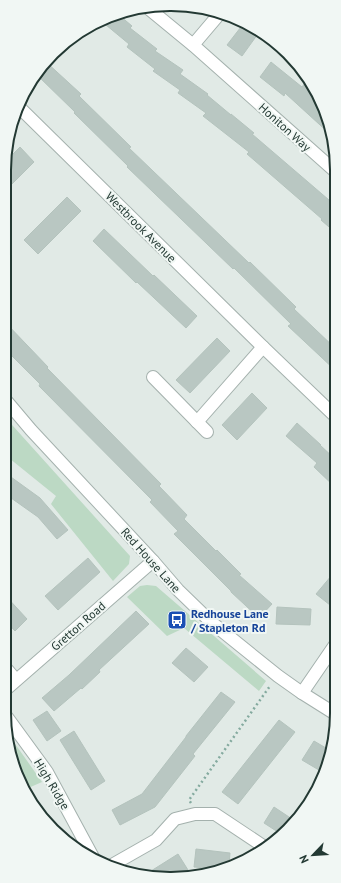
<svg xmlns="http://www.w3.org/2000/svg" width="341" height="883" viewBox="0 0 341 883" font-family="'PT Sans',sans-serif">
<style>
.green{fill:#bcd9c4}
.building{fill:#b9c7c2;stroke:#b4c3bd}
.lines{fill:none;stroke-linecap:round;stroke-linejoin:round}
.minor-casing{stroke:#a4b1ad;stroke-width:14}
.path{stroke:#84aa9f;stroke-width:2.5;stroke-dasharray:2 3;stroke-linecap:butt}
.minor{stroke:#fff;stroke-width:12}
.labels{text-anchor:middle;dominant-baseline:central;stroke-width:4;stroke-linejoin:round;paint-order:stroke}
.street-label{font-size:12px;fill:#233933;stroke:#f1f7f4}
.transit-label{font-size:12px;font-weight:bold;fill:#164399;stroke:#f1f7f4;text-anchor:start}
.rim{fill:none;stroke:#233933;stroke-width:2}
</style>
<rect width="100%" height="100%" fill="#e1eae6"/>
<g class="green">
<path d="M4,416l126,140 -1,8 -16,17 -62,-77 5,-8 -52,-42z"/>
<path d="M147,585l9,1 110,95 -7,10 -75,-63 -17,8 -40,-39 13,-11z"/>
<path d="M8,735l10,13 24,34 -16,7 -13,-23z"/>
</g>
<g class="building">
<path d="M119,15l13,11 -2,2 27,21 -2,2 28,19 -3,4 28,20 -1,1 24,20v-1l23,19 -2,1 84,72v27l-15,-13 1,-1 -75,-65 2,-2 -46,-36 3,-3 -28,-20 2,-3 -27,-19 2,-2 -28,-22 2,-3 -29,-24z"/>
<path d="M244,23l16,8 -18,25 -15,-11z"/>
<path d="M45,61l36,33 -2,2 52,51 -2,1 120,115 1,-1 46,45 -2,2 42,40v22l-48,-45 3,-2 -57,-56 -1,1 -106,-102 1,-1 -54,-53 1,-1 -38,-37z"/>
<path d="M271,62l31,25 3,-4 14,13 12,39 -46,-42 -1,3 -24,-19z"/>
<path d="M20,147l14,15 -30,30v-22l1,-8z"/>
<path d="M67,197l14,14 -43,43 -14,-14z"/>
<path d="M104,229l49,47 1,-1 43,41 -11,12 -49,-46 -1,1 -43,-42z"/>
<path d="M4,321l44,46 -1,1 114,116 -2,2 28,29 -3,4 32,32 1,-1 24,24 -2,1 33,29 -13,14 -28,-26v-1l-57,-57 4,-3 -28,-29 2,-2 -113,-114 1,-2 -36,-36z"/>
<path d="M217,338l13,13 -40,42 -14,-13z"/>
<path d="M252,393l15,15 -30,32 -15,-15z"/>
<path d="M297,423l24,22h-1l16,15v28l-22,-21 3,-4 -31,-27z"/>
<path d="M4,472l36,26 28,32 -11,9 -19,-22 -34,-24z"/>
<path d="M88,558l12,14 -42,38 -13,-14z"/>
<path d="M337,569v28l-7,8 -14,-11z"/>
<path d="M4,594l23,25 -12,12 -11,-12z"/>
<path d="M277,607l34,2 -1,16 -34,-1z"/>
<path d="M136,611l13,13 -50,46 1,2 -18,17 -1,-1 -27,23 -12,-13 27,-23z"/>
<path d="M186,648l22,19 -14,15 -22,-19z"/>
<path d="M221,692l14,10 -42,52 2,2 -40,51 -35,18 -8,-15 30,-16 44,-57v-1z"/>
<path d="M47,711l14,20 -14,10 -14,-21z"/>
<path d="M279,720l16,12 -57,72 -16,-12z"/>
<path d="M74,731l31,50 -14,9 -31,-50z"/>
<path d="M314,741l17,10 -3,15 -4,7 -22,-13z"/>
<path d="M274,807l21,14 -14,13 -17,-11z"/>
<path d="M196,849l34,4 -1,12 -10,4 -25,-2z"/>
<path d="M178,854l10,16 -12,7 -27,1 -6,-2z"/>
</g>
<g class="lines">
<g class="minor-casing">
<g id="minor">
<path d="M148,8l45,37 143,127"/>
<path d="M193,45l28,-33"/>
<path d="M19,107l244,240 73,70"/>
<path d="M153,377l54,55"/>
<path d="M4,398l27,32 122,131 25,29 33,32 67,54 24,17 35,22"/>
<path d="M197,422l66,-75"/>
<path d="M4,666l12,14"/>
<path d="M4,691l149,-130"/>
<path d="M302,693l35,-51"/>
<path d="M4,713l43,59 47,87"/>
<path d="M112,865l44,-25 19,-21 20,-5h20l51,34"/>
</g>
</g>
<path class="path" d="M191,803l-2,-3 81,-114"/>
<use href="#minor" class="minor"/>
</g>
<defs>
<g id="bus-square" transform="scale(1)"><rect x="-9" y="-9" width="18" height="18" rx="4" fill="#1a4fb4" stroke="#f1f7f4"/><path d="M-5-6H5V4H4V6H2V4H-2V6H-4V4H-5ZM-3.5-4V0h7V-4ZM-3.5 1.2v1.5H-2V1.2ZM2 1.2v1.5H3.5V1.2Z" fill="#fff"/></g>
</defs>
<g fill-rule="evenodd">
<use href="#bus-square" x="177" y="620"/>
</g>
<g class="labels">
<g class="street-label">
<text transform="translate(285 127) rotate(42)">Honiton Way</text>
<text transform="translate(141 227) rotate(45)">Westbrook Avenue</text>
<text transform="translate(151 560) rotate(48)">Red House Lane</text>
<text transform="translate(78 626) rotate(-41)">Gretton Road</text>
<text transform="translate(52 784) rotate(59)">High Ridge</text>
</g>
<g class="transit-label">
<text x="191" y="613">Redhouse Lane<tspan x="191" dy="14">/ Stapleton Rd</tspan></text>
</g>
</g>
<path d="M0 0H341V883H0ZM170 11H171A159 159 0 0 1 330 170V713A159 159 0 0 1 171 872H170A159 159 0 0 1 11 713V170A159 159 0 0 1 170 11Z" fill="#f1f7f4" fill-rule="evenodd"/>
<path class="rim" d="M170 11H171A159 159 0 0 1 330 170V713A159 159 0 0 1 171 872H170A159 159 0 0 1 11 713V170A159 159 0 0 1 170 11Z"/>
<g transform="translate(313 855) rotate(245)" stroke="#f1f7f4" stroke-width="3" paint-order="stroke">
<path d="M0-3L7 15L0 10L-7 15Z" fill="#233933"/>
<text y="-6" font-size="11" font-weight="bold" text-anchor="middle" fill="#233933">N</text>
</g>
</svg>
